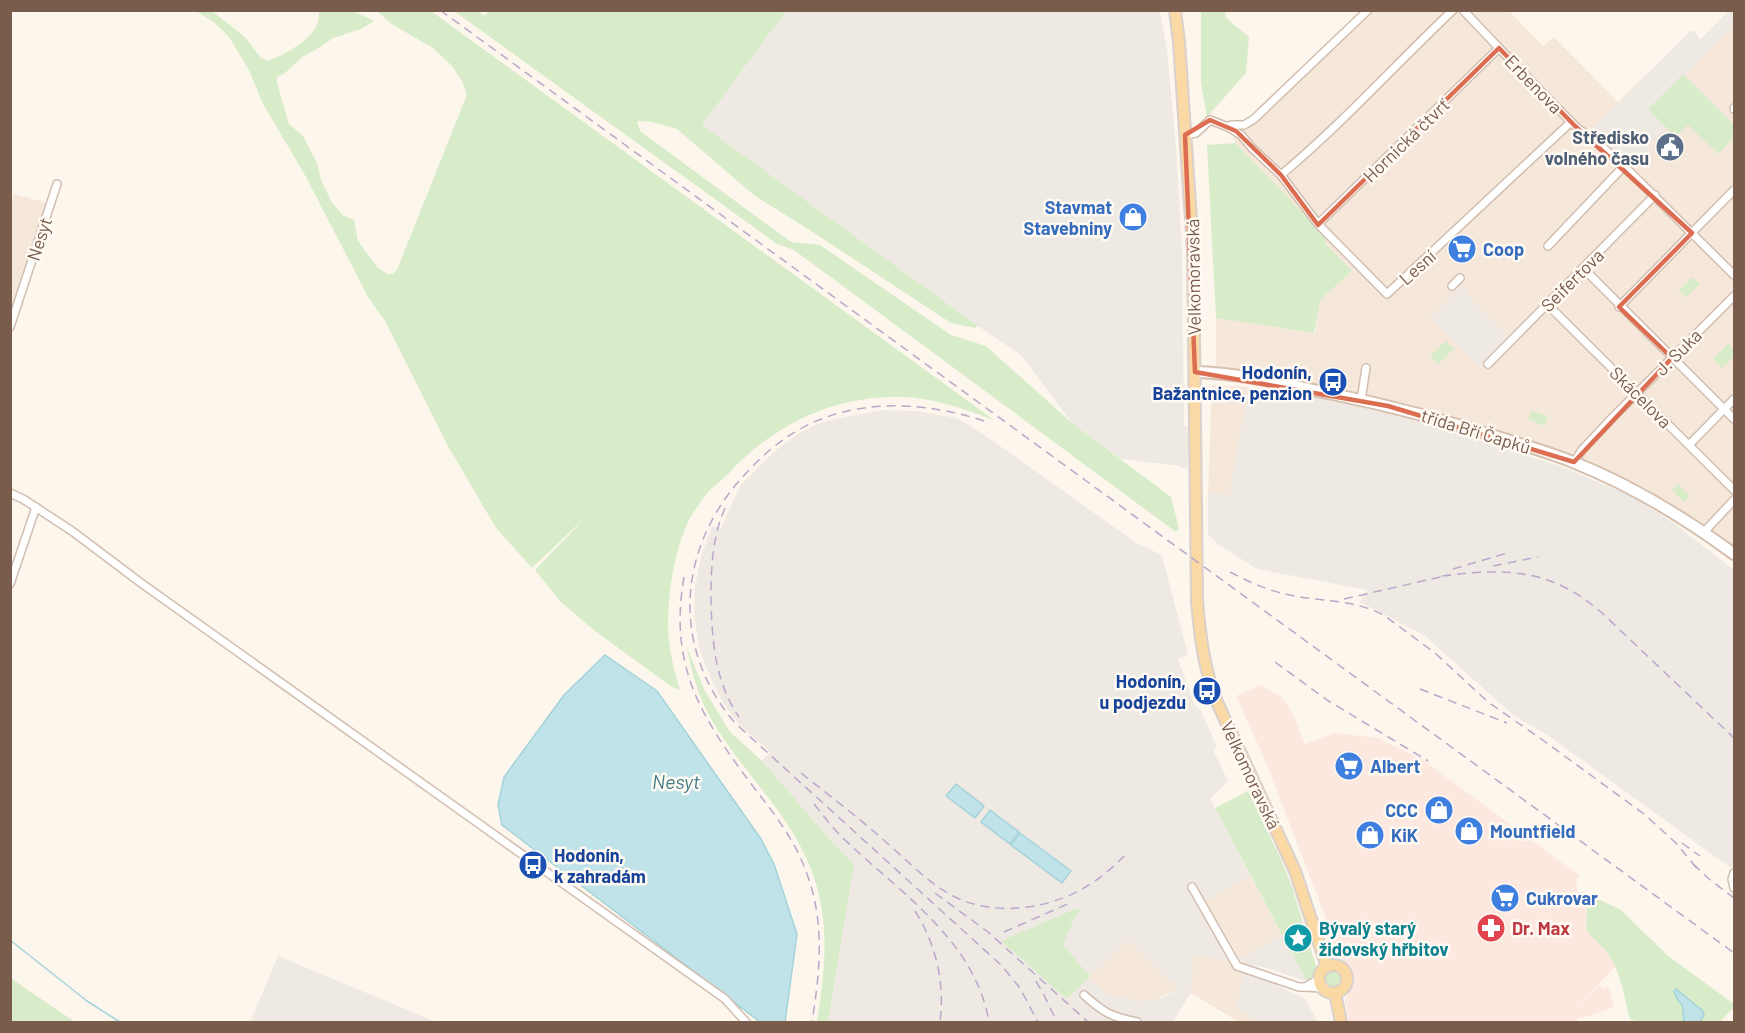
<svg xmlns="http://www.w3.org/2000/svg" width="1745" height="1033" viewBox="0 0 1745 1033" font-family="Barlow,sans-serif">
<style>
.residential{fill:#f5e8da}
.commercial{fill:#fde8e0}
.industrial{fill:#efe9e4;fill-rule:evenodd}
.green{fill:#d8ecc9}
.water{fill:#bfe3e8;stroke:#a5d3da;stroke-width:1.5}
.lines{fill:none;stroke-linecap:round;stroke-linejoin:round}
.stream{stroke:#a5d3da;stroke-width:1.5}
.street-casing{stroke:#d1beb0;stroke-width:10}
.secondary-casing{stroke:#d6c0b0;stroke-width:14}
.primary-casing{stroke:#dad1cd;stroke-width:14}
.street{stroke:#fff;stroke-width:7}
.secondary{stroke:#fff;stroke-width:10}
.primary{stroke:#fbd9a5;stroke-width:10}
.rail{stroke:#b9a8c9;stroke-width:1.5;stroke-dasharray:9 6;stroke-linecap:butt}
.marked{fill:none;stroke:#dc6d51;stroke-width:4.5;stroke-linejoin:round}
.labels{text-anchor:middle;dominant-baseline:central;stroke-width:5;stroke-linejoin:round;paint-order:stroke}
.street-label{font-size:18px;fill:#7a5c4d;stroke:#fffaf3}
.service-label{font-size:18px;font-weight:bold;fill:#4e5e75;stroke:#fffaf3;text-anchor:end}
.shop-label{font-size:18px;font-weight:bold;fill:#366cbe;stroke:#fffaf3;text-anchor:start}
.transit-label{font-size:18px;font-weight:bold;fill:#164399;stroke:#fffaf3;text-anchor:end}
.culture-label{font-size:18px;font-weight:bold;fill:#0d838f;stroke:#fffaf3;text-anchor:start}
.health-label{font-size:18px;font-weight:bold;fill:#be3a42;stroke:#fffaf3;text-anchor:start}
.water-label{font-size:20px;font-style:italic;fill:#437c86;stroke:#fffaf3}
</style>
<rect width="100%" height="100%" fill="#fdf6ec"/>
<g class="residential">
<path d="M1363,11h146l34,35 11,-9 64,65 73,-71h3l6,9 29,-29 5,4v532l-89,-59 -72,-32 -121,-40 -83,-19 -153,-28v-51l99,15 6,-34 31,-28 -28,-29 2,-3 -90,-96 -3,-6 11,-14 8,-4z"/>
<path d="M14,194l33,9 -36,116 -1,-112z"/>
<path d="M1212,385l37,2 -18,109 -23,-3z"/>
<path d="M1250,875l32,60 -42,25 -35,-59z"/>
<path d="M1128,938l40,41h2l9,9 -23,12 -18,1 -30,-6 -20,-17z"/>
<path d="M1194,955l33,5 16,12 -6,37 22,13h-20l-50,-30z"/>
</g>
<path class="commercial" d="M1261,685l21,12 11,17 12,30 30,-11 43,5 45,22 156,115 -3,6 2,15 3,1 6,10 -2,20 2,5 15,14 14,20 -45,47 28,-28 5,4 3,-2 3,4 4,16 -28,10 -8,1 -1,3 -3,1h-225l-4,-19 6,-26 -12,-15 -12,-41 -62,-161 -29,-64z"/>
<g class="industrial">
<path d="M786,11h374l7,39 9,97 6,103 2,176 4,1 1,18 -2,24 -5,-1 -1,-2 -60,-7 -49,-36 -51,-68 -43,-29 -276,-201z"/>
<path d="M1729,11l5,4v10l-82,84 16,17 -19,19 1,4 -16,20 -43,-39 100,-99h3l6,9z"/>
<path d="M1462,286l21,26 25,24 -29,30 -49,-49z"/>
<path d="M1249,387l49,7 91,17 44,11v4l130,41 70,30 39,25 62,48v296l-3,2 -185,-134 -33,-19 -89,-80 -64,-33 7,-12 -110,-21 -38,-24 -11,-11v-41l23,3 -1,-8z"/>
<path d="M883,410l33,1 41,7 26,16 155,110 24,11 26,100 -10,4 16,45 7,7 16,36 -4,3 15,31 -18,18 40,76 -47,28 -5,-8 -5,3 34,57v5l-33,-5 -4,39 -17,28h-345l26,-158 -27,-28 -65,-75 8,-9 -32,-29 -16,-22 -16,-34 -7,-21 -5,-33 1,-27 6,-29 11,-31 9,2 19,-42 36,-36 19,-14 20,-11 20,-6zM1128,939l50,49 -13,9 -9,3 -18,1 -30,-6 -20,-17 -21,21 -65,-58 61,4 27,31z"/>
<path d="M1282,935l24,45h-4l-35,-12 -22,-4 -5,-4z"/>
<path d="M278,956l158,66h-186z"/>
<path d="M1243,972l15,4 47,23 13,23h-59l-22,-13z"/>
</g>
<g class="green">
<path d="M489,10l297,1 -84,114 276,201 -3,2 -24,-5 -143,-94 -53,-33 -78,-67 -25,-7 -15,-1 3,10 151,111 29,3 131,90 35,11 86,77 99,74 8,31 -3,4 -382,-282 -17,-6 -323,-233h24l7,5z"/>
<path d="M196,11h16l33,26 15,20 7,4c14,-4 40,-19 48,-32 3,-5 4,-12 4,-18h34l21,10 -13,8 -28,9 -14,10 -17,9 -17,16 -8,4v6l12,41 14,12 14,27 4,17 11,23 11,12 11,5 4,21 19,26 10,7h6l4,-4 70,-175 -5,-14 -10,-15 -19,-18 -43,-25 -13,-12h54l563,409c-29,-11 -60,-22 -92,-23 -67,-2 -128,27 -173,76 -6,6 -14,12 -20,18 -6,7 -11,15 -16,22 -19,30 -28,93 -24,128 2,17 6,33 11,49l-8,-3 -77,-56 -34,-29 -26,-32 55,-57 -58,55 -36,-40 -48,-82 -63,-125 -17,-24 -62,-120 -44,-75 -13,-32 -20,-33 -14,-14z"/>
<path d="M1201,11h24l1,7 23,19 -3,36 -39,44 -6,-34z"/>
<path d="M1683,74l51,51v12l-16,17 -30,-29 -12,12 -28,-28z"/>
<path d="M1236,143l91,96 -3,3 28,29 -31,28 -7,34 -98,-15 -9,-173z"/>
<path d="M1693,277l7,7 -14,13 -7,-7z"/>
<path d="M1446,341l8,8 -16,15 -8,-8z"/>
<path d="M1728,344l6,6v6l-12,12 -9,-9z"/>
<path d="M1532,410l16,7 -4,9 -16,-7z"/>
<path d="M1678,484l12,12 -6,6 -12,-12z"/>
<path d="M687,648l18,43 25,41 32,29 65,75 27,28 -26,158h-11c8,-53 14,-100 -6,-153 -22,-57 -71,-99 -101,-152 -12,-21 -18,-45 -23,-69z"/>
<path d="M1248,791l32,66 12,30 25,82 -3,7 -5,5 -3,-1 -91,-172z"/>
<path d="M1580,892h3l38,18 47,46 66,48v3l-14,15h-72l-17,-2 -2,-4c-5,-21 -8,-44 -21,-62 -6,-9 -16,-16 -22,-24l1,-23h-2l-4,-10 -3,-1z"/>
<path d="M1078,908l3,1 -8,12 -10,24 27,31 -23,23 -66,-58z"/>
<circle cx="1332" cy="979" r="10"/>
<path d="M10,977l12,9 53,36h-64z"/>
</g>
<g class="water">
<path d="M605,655l52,36 104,148 13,25 23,70 -12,88h-25l-258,-197 -4,-20 6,-28 60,-82z"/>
<path d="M956,784l28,22 -9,12 -29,-22z"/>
<path d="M990,810l29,22 -9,12 -29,-22z"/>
<path d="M1020,833l51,38 -9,12 -51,-38z"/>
<path d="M1676,989l27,22 1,5 -5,6h-14l-1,-1 -2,-16 -6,-8 -2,-6z"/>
</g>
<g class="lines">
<path class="stream" d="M10,940l77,61 33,21"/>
<g class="street-casing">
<g id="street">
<path d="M1368,10l-114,109 -10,6h-13l-3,2 13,8 11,13 29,27 37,49 181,-176 -36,-38"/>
<path d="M1499,48l76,78 24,18 25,22 110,109"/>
<path d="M1734,108v1"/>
<path d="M1185,135l11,-2 14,-13 18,7"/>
<path d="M1281,175c61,-51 114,-110 172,-165"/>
<path d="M1318,224l69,70 184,-172"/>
<path d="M1548,246l76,-80"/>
<path d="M1584,269l150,150"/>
<path d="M1452,286l8,-8"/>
<path d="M1547,304l187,186"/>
<path d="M1619,307l115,-117"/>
<path d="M10,327l47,-143"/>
<path d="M1488,364l167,-169"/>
<path d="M1361,400l5,-32"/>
<path d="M1689,445l45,-46"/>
<path d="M1574,462l8,-12 32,-34 120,-120"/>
<path d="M10,493l13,6 49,32 69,52 584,416 21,23"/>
<path d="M1704,532l30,-32"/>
<path d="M10,584l26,-77"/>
<path d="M1734,873l-2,6 2,9"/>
<path d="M1192,887l45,79 62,21h6l14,-8"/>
<path d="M1305,987l16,1"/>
<path d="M1084,995c19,17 27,22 53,27"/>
</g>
</g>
<g class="secondary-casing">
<path id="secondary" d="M1195,372c46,1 93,13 138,22 58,12 115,27 171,45 23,7 47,14 69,23 58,23 112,56 161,92"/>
</g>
<g class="primary-casing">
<g id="primary">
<path d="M1175,10l4,32 14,207 4,352c3,35 7,67 19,99l79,171 32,96"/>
<circle cx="1333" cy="979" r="14"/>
<path d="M1335,993l6,29"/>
</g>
</g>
<use href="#street" class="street"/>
<use href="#secondary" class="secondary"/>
<use href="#primary" class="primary"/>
<g class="rail">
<path d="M440,10l1294,943"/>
<path d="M984,421c-51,-17 -109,-22 -160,-3 -30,11 -53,29 -74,51 -72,73 -82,175 -15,254l266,242 19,23 18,34"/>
<path d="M725,508c-13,30 -14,60 -14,92 1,42 4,82 28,117"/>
<path d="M1493,566l45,-9"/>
<path d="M1453,569l54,-16"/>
<path d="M1230,572c19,10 39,19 60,23 32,7 65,4 95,21l50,37 53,49 56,39 100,73 32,29 23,28"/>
<path d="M1442,576c63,-8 108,-8 159,36l133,126"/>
<path d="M684,577c-16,91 19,143 71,212 21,27 41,53 52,85 18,49 13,98 5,148"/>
<path d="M1344,599l105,-24"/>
<path d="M1275,662l52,38 101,61"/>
<path d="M1420,689l87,34"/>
<path d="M801,773c26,21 53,41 78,63 24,20 46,45 74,60 43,22 100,13 139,-13 13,-8 24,-19 35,-30"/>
<path d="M814,804c10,12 19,25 30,35 56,54 131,101 145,183"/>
<path d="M1682,843l18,13"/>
<path d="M1693,864l16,15 25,19"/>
<path d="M935,893l53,39 100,90"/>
<path d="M915,911c21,33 30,72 25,111"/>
<path d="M1004,932l66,-29"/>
<path d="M1036,981l8,14 13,27"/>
</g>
</g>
<path class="marked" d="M1499,48l76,78 117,107 -73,74 53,51 -98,104 -186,-56 -193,-34 -10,-237 25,-15 26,11 45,44 37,50z"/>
<defs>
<g id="civic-disc" transform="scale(1.5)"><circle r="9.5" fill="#5c6f8a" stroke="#fffaf3"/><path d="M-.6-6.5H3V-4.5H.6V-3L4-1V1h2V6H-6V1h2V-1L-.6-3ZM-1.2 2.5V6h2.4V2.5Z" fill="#fff"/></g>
<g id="shop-disc" transform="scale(1.5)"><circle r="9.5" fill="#3f7fe0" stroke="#fffaf3"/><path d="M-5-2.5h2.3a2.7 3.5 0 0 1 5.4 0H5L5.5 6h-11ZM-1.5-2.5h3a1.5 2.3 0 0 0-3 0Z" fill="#fff"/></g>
<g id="supermarket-disc" transform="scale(1.5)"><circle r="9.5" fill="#3f7fe0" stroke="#fffaf3"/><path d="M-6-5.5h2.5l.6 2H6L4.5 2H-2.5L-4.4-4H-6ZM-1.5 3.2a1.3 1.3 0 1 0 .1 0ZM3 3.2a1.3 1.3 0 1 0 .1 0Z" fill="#fff"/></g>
<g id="bus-disc" transform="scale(1.5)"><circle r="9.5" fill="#1a4fb4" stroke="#fffaf3"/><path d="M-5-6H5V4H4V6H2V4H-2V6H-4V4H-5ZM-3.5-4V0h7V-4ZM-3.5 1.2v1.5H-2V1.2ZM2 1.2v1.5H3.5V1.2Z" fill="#fff"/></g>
<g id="pharmacy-disc" transform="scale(1.5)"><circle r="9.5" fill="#e0444e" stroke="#fffaf3"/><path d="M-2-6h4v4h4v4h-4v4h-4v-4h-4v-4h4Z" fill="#fff"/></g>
<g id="sight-disc" transform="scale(1.5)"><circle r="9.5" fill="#0f9aa8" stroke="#fffaf3"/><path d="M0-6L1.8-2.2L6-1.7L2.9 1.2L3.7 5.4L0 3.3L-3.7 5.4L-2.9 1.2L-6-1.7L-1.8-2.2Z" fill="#fff"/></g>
</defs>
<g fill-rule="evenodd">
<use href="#civic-disc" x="1670" y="147"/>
<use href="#shop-disc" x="1133" y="217"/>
<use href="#supermarket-disc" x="1462" y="249"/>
<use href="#bus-disc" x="1333" y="382"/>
<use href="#bus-disc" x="1207" y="691"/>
<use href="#supermarket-disc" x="1349" y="766"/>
<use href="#shop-disc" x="1439" y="810"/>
<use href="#shop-disc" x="1469" y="831"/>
<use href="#shop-disc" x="1370" y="835"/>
<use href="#bus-disc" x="533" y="865"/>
<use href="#supermarket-disc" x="1505" y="898"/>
<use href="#pharmacy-disc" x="1491" y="928"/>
<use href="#sight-disc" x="1298" y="938"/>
</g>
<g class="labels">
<g class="street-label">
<text transform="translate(1534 84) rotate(46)">Erbenova</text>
<text transform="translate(1406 140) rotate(-44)">Hornická čtvrť</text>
<text transform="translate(39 239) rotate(-72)">Nesyt</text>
<text transform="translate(1417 267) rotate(-42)">Lesní</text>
<text transform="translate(1193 277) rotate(-91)">Velkomoravská</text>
<text transform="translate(1572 280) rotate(-45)">Seifertova</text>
<text transform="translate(1678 352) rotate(-45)">J. Suka</text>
<text transform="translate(1641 397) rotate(45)">Skácelova</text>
<text transform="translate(1476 431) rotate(17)">třída Bří Čapků</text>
<text transform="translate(1251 775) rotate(65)">Velkomoravská</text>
</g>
<g class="service-label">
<text x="1649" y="137">Středisko<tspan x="1649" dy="21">volného času</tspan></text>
</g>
<g class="shop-label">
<text x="1112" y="207" text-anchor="end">Stavmat<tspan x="1112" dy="21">Stavebniny</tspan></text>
<text x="1483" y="249">Coop</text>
<text x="1370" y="766">Albert</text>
<text x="1418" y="810" text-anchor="end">CCC</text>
<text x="1490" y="831">Mountfield</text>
<text x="1391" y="835">KiK</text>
<text x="1526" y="898">Cukrovar</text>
</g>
<g class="transit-label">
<text x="1312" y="372">Hodonín,<tspan x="1312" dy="21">Bažantnice, penzion</tspan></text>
<text x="1186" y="681">Hodonín,<tspan x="1186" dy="21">u podjezdu</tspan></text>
<text x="554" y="855" text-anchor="start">Hodonín,<tspan x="554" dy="21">k zahradám</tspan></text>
</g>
<g class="culture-label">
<text x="1319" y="928">Bývalý starý<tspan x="1319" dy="21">židovský hřbitov</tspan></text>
</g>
<g class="health-label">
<text x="1512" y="928">Dr. Max</text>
</g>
<g class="water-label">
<text x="676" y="781">Nesyt</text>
</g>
</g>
<rect width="1745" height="1033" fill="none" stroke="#7a5c4d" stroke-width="24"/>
</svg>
